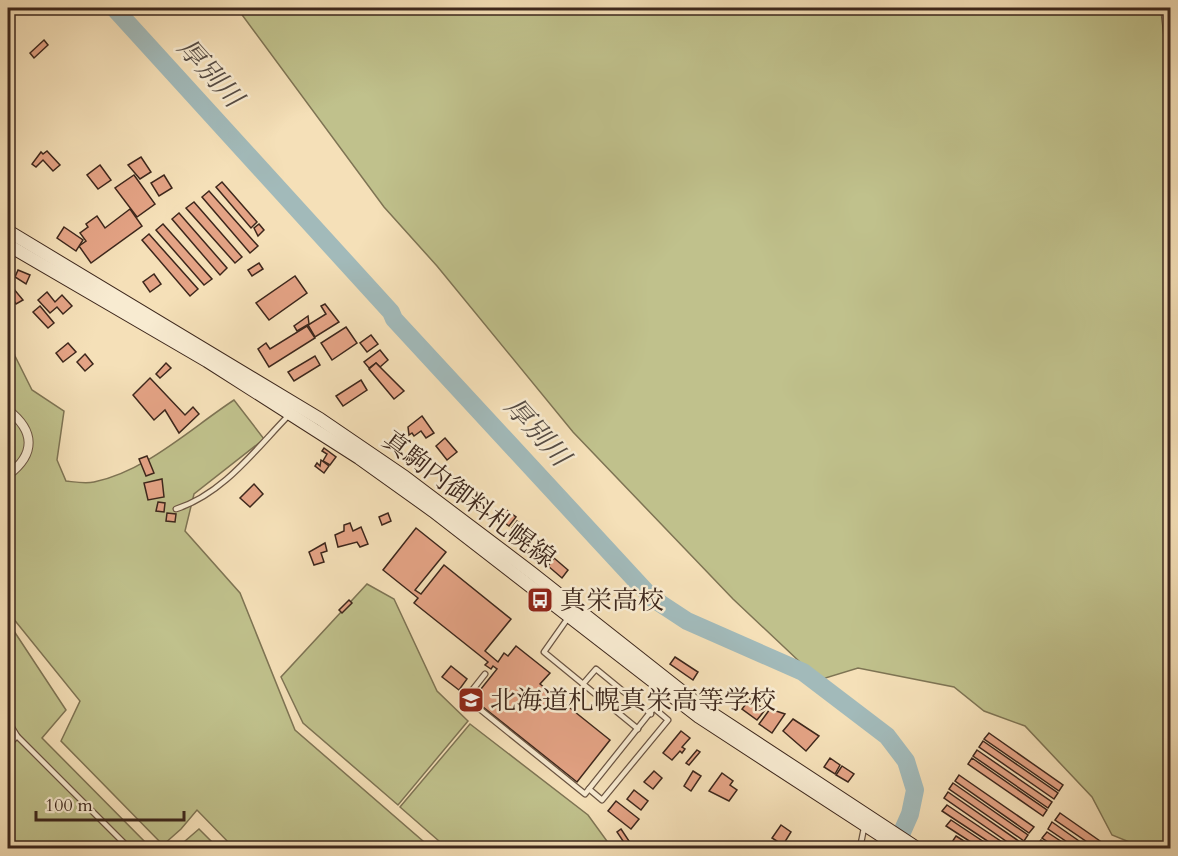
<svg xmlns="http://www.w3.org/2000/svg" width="1178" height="856" viewBox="0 0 1178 856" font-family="Cardo,'Noto Serif JP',serif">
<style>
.green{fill:#c0c18c;stroke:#7e7454;stroke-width:1.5}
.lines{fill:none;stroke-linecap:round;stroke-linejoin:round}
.river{stroke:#a2baba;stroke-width:18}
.building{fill:#e4a385;stroke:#3d271c;stroke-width:1.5}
.lane-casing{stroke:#6b5543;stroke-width:7}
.street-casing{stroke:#6b5543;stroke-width:10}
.secondary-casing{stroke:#3d271c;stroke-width:14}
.lane{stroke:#f8ebd1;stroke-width:4.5}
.street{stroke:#f8ebd1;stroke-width:8}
.secondary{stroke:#f8ebd1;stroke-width:12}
.labels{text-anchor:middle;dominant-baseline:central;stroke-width:5;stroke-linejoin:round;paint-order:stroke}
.street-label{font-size:26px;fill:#3d271c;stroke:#f8ebd1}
.poi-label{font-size:26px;fill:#3d271c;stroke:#f8ebd1;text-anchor:start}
.water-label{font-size:27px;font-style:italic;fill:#564c44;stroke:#f8ebd1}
</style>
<rect width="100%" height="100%" fill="#f5e0b8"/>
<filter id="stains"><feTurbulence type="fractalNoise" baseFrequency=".00333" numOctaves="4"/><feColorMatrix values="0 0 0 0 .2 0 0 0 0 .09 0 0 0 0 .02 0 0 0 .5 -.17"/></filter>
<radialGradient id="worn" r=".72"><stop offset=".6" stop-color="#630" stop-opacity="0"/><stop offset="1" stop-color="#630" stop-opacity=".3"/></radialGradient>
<g class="green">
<path d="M237,8h933v840h-26l-32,-13 -20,-38 -67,-71 -41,-15 -30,-24 -96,-19 -39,12 -86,-81 -160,-167 -136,-166 -53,-59z"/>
<path d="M8,333l7,23 17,34 32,21 -7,49 9,21c9,1 19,3 28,1 52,-11 96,-53 140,-82l30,39 -70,55 -9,37 55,62 55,137 136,118h-197l-37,-38 -16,19 -18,16 -102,-104 19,-40 -72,-89z"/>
<path d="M367,584l27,15 43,92 31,30 -70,84 -95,-82 -22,-46z"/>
<path d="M8,622l58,88 -24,28 109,110h-143z"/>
<path d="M470,724l118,91 24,33h-165l-47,-41z"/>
<path d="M199,829l19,19h-41z"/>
</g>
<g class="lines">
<path class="river" d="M114,8l277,304 3,7 258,279 35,23 116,51 84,64 19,25 9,29 -5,24 -15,34"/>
</g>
<g class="building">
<path d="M44,40l4,5 -14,13 -4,-5z"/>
<path d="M47,151l13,14 -7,6 -10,-11 -7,7 -4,-3 9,-12 2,2z"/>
<path d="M141,157l10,15 -11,7 -12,-14z"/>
<path d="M100,165l11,15 -13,9 -11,-14z"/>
<path d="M134,175l21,29 -18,13 -22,-29z"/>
<path d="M164,175l8,13 -13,8 -8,-13z"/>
<path d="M222,182l35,40 -6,6 -35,-41z"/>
<path d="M209,191l49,55 -8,7 -48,-56z"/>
<path d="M194,202l48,55 -7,6 -49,-55z"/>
<path d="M130,209l12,17 -51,37 -12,-17 7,-5 -6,-8 8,-6 -2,-3 11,-8 8,12z"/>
<path d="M179,213l48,55 -7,7 -48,-56z"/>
<path d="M163,224l49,55 -8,6 -48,-55z"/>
<path d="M259,224l5,6 -6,6 -4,-8z"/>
<path d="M64,227l19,13 -7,11 -19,-13z"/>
<path d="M149,234l49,55 -8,7 -48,-56z"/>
<path d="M259,263l4,6 -11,7 -4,-6z"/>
<path d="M18,270l12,5 -4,9 -11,-7z"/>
<path d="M8,274l3,6 -3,2 15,18 -7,4 -4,-6 -4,3z"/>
<path d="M154,274l7,10 -11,8 -7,-10z"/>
<path d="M295,276l12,17 -38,27 -13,-17z"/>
<path d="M47,292l8,10 7,-7 10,11 -9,8 -6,-7 -7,6 -12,-13z"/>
<path d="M325,304l14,18 -24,15 -7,-12 18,-11 -5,-8z"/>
<path d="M40,306l14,17 -6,5 -15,-16z"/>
<path d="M308,316l1,8 -12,7 -3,-5z"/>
<path d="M307,326l8,12 -46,29 -11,-18 8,-6 4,6z"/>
<path d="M346,327l11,16 -25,17 -11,-17z"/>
<path d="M371,335l7,9 -11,8 -7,-9z"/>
<path d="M68,343l8,9 -13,10 -7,-9z"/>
<path d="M380,350l8,10 -8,7 -4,-4 -7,5 -5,-6z"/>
<path d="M85,354l8,10 -8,7 -8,-9z"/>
<path d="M315,356l5,9 -26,16 -6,-9z"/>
<path d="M166,363l5,5 -11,10 -4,-4z"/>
<path d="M376,363l28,28 -10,8 -25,-30z"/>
<path d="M150,378l35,37 8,-8 6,7 -20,19 -14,-23 -11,10 -21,-25z"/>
<path d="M361,380l6,10 -24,16 -7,-10z"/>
<path d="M422,416l12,17 -8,5 -5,-7 -7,5 -2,-3 -3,2 -1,-8z"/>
<path d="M445,438l12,14 -10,8 -11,-14z"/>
<path d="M324,448l12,9 -6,8 -7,-4 4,-7 -5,-3z"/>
<path d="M147,456l7,17 -8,3 -7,-17z"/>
<path d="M321,460l8,6 -5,7 -9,-7 2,-3 3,3z"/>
<path d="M162,479l2,18 -16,3 -4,-17z"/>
<path d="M254,484l9,10 -13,13 -10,-9z"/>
<path d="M158,502l7,1 -1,9 -8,-1z"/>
<path d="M504,508l12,9 -7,9 -12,-9z"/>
<path d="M167,513l9,1 -1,8 -9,-1z"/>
<path d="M388,513l3,8 -9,4 -3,-8z"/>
<path d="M517,521l10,7 -5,7 -10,-7z"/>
<path d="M350,523l3,8 8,-4 7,17 -8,3 -3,-5 -19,5 -3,-12 9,-4v-6z"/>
<path d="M416,528l30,24 -31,38 6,4 23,-29 67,54 -26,32 13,11 6,-9 4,3 8,-10 34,27 -10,11 70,56 -33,42 -104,-83 24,-30 -4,-3 -2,3 -6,-4 3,-3 -74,-59 4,-5 -35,-28z"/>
<path d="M325,543l2,8 -6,2 3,9 -10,3 -5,-13z"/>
<path d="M554,558l14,12 -6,8 -14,-12z"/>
<path d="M349,600l3,3 -10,10 -3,-3z"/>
<path d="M675,657l23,15 -5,8 -23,-16z"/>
<path d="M451,666l16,13 -8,11 -17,-13z"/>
<path d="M711,688l8,6 -4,5 -7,-6z"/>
<path d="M750,699l15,11 -8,10 -15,-11z"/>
<path d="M770,709l15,5 -13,19 -13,-9z"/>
<path d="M793,719l26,17 -13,15 -23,-20z"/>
<path d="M681,731l9,7 -8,9 3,2 -3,4 -2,-2 -8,9 -9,-7z"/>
<path d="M989,733l74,52 -4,6 -75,-52z"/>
<path d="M983,741l75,52 -4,6 -75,-52z"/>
<path d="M697,750l3,2 -11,13 -3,-2z"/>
<path d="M977,750l75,52 -4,6 -75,-52z"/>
<path d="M830,758l10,7 -5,9 -11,-7z"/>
<path d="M972,758l75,52 -4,6 -75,-52z"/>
<path d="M842,766l12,8 -6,8 -12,-7z"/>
<path d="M654,771l8,7 -9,11 -9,-7z"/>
<path d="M693,771l8,5 -10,15 -7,-5z"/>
<path d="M722,773l11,8 -3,4 7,5 -8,11 -20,-10z"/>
<path d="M959,775l75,52 -5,6 -74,-52z"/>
<path d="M953,783l75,52 -4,6 -75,-52z"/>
<path d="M634,790l14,11 -7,9 -14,-11z"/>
<path d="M948,792l75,52 -3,4h-4l-72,-50z"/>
<path d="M616,801l23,18 -8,10 -23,-18z"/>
<path d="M947,805l64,43h-13l-56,-37z"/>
<path d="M1060,813l50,35h-14l-41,-28z"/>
<path d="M951,820l42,28h-13l-34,-22z"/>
<path d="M1052,822l37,26h-13l-28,-19z"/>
<path d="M781,825l10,7 -8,13 -11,-7z"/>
<path d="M621,829l10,15 -4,3 -10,-15z"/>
<path d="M1047,832l24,16h-14l-15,-10z"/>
<path d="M956,836l19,12h-14l-9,-6z"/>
<path d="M1041,840l12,8 -17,-2z"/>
</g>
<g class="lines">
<g class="lane-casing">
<g id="lane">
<path d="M176,509c47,-15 79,-59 112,-93"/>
<path d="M568,618l-24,34 94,77"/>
<path d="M485,674l-19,24 119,96 80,-100"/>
<path d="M583,684l13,-15 55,45"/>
<path d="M8,721l9,15 112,112"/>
<path d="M8,745l9,-9"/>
<path d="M589,789l13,11 66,-80 -13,-11"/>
<path d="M860,848l4,-20"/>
</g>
</g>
<g class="street-casing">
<g id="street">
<path d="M1165,8l5,44"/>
<path d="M1170,173l-2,56 2,10"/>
<path d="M8,410c27,21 28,44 0,65"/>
</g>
</g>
<g class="secondary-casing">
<g id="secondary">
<path d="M8,231l312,188 85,58 127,96 166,131 219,144"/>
<path d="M8,245l199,116 152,97 74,53 266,206 201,131"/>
</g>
</g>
<use href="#lane" class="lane"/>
<use href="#street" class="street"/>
<use href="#secondary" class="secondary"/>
</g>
<defs>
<g id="bus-square" transform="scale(1.35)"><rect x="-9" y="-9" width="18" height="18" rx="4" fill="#8f2418" stroke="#f8ebd1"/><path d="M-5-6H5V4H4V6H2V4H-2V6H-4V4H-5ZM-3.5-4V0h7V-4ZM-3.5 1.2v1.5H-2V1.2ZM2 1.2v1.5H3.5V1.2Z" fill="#fff"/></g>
<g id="school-square" transform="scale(1.35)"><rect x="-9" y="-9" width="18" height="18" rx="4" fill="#8f2418" stroke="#f8ebd1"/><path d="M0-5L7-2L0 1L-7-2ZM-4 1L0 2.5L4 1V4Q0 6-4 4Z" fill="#fff"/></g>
</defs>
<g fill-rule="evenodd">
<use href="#bus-square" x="540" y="600"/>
<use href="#school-square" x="471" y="700"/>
</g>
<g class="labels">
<g class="street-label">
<text transform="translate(469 499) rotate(37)">真駒内御料札幌線</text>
</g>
<g class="poi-label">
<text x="560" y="600">真栄高校</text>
<text x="490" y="700">北海道札幌真栄高等学校</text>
</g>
<g class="water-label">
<text transform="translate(210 73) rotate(48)">厚別川</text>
<text transform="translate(537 432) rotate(48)">厚別川</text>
</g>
</g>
<rect width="1178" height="856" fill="none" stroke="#f5e0b8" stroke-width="30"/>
<rect x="9" y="9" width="1160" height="838" fill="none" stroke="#3d271c" stroke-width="3"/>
<rect x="15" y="15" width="1148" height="826" fill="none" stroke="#3d271c" stroke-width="1.5"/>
<path d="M36 811v9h148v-9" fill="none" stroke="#3d271c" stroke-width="3"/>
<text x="45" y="811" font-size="18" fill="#3d271c" stroke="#f8ebd1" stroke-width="4.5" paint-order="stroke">100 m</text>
<rect width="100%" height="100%" filter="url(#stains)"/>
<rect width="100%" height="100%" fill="url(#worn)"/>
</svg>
